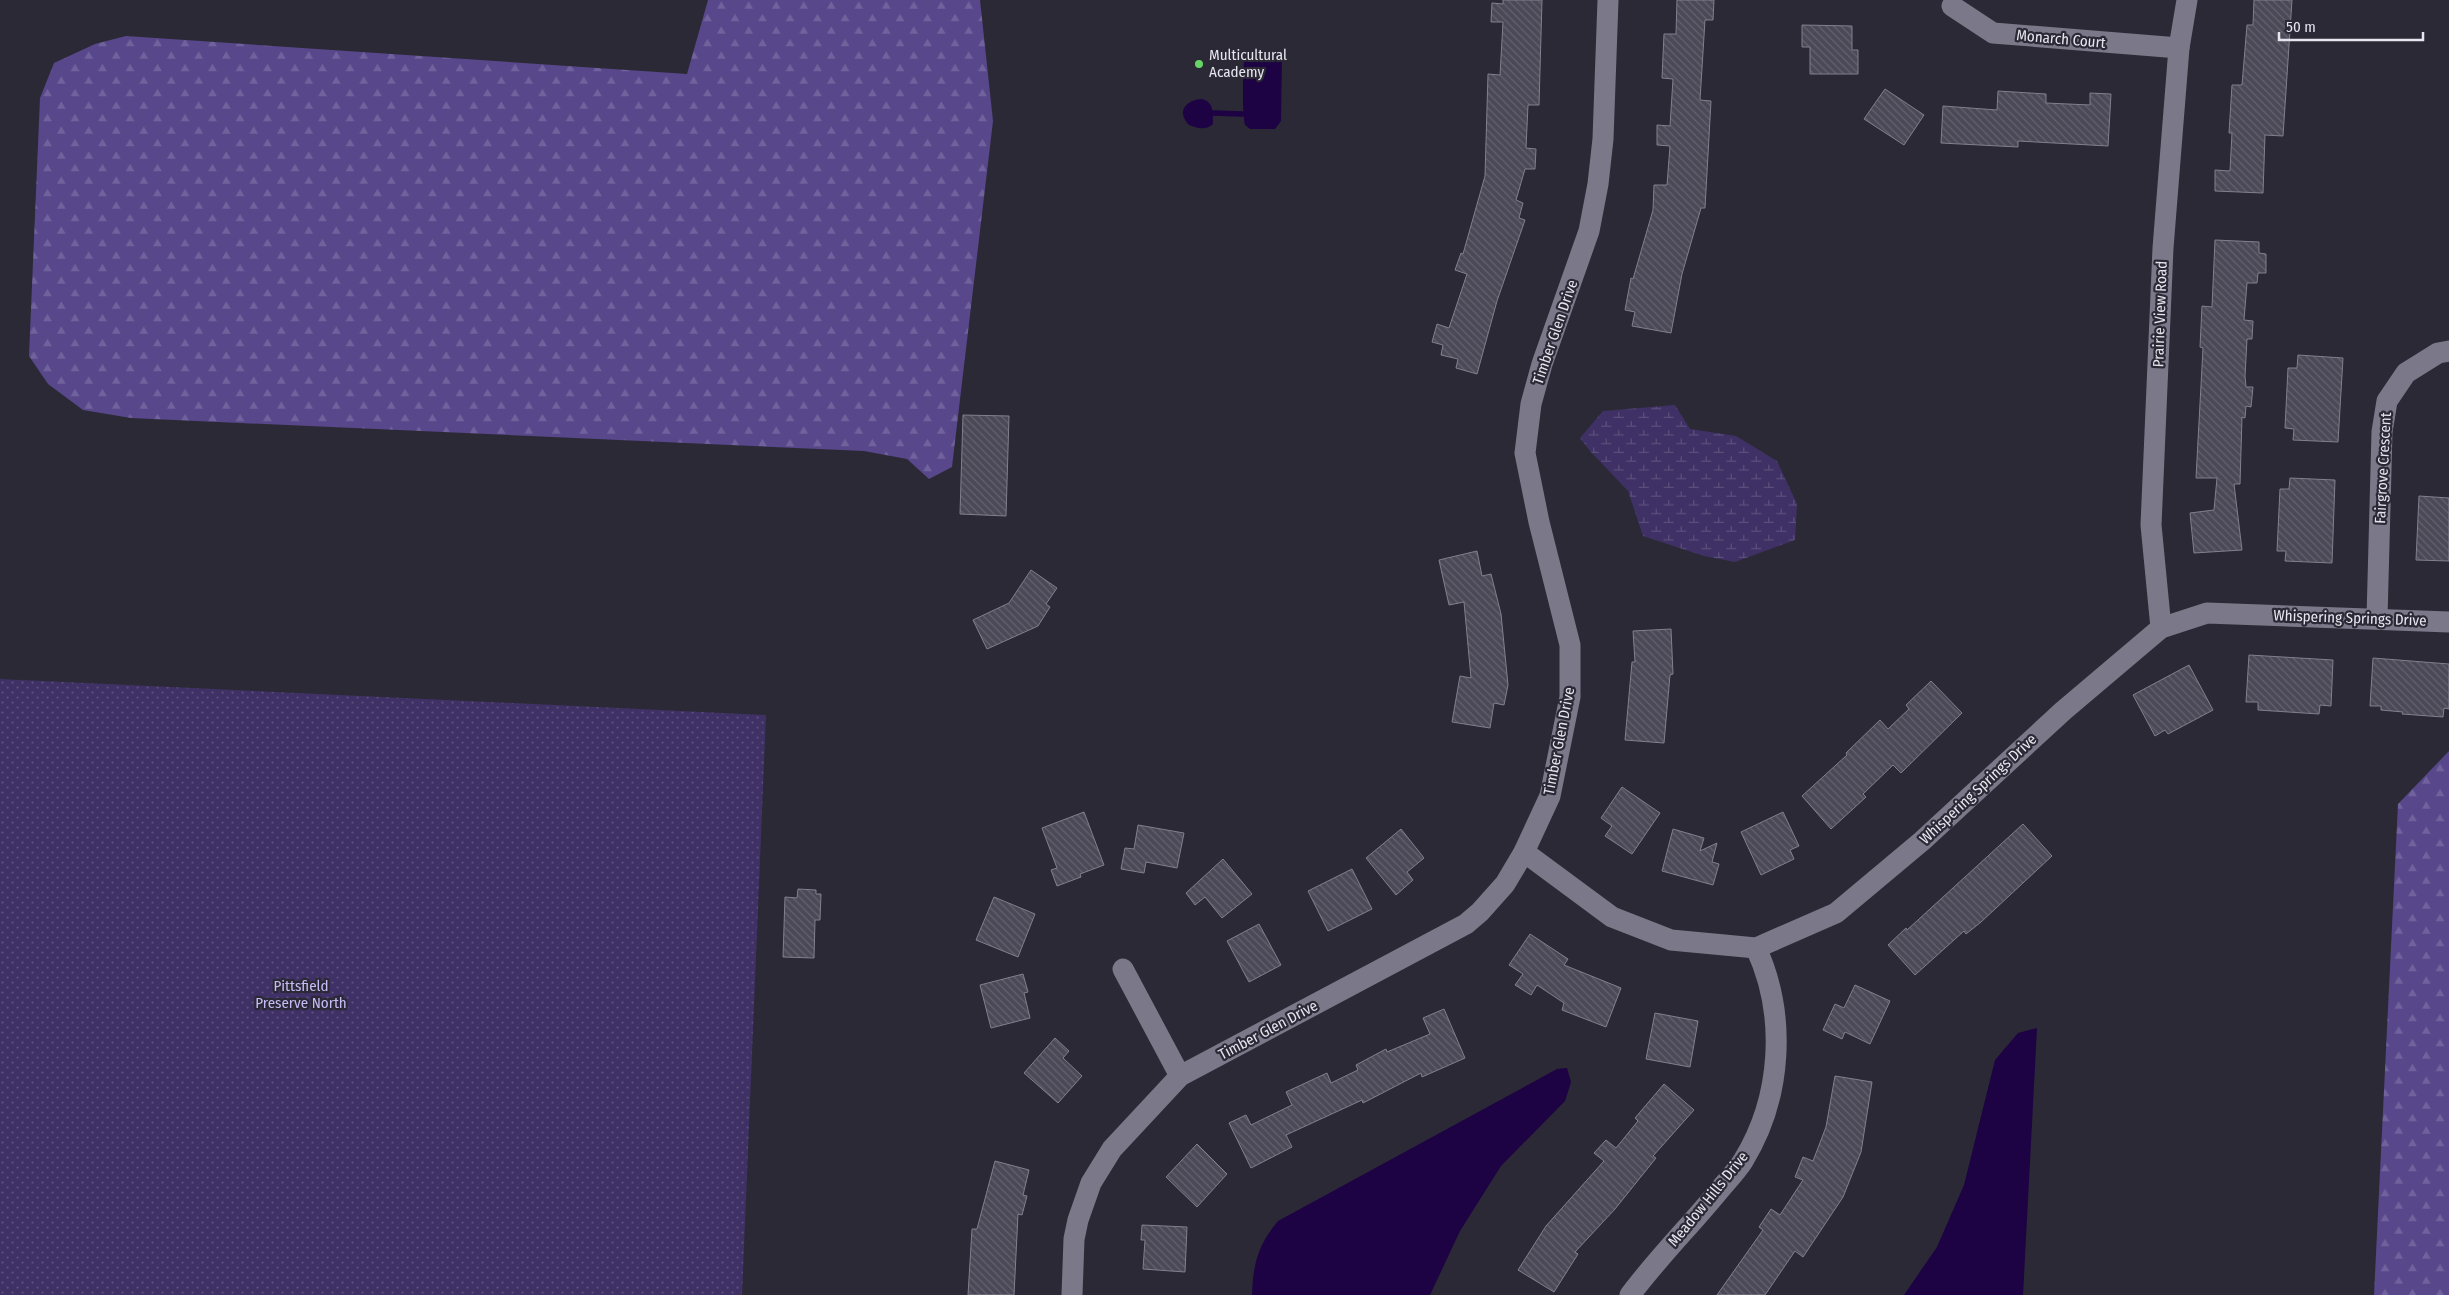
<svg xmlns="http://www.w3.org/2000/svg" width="2449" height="1295" viewBox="0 0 2449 1295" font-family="'Fira Sans Condensed',sans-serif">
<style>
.grass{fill:url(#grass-dots)}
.forest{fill:url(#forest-firs)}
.wetland{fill:url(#wetland-marsh)}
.water{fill:#1d0244}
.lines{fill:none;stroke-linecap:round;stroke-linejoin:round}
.stream{stroke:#1d0244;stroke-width:5.5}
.building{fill:url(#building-back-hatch);stroke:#827f8f}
.street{stroke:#7b7989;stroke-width:21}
.poi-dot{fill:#68d465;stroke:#2b2936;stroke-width:2}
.labels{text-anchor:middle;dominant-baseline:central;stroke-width:4.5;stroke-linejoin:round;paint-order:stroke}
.street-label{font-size:15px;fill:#e7e6ef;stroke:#2b2936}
.poi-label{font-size:15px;fill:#e7e6ef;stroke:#2b2936;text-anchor:start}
.park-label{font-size:15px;fill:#c6bbf6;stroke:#2b2936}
</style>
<defs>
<pattern id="grass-dots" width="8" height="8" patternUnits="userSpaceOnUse" patternTransform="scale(1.25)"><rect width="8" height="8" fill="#3f3165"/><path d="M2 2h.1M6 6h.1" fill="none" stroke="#5b4f7b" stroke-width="1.8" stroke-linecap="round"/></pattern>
<pattern id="forest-firs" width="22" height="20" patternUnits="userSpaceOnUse" patternTransform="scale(1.25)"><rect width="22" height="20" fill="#58478b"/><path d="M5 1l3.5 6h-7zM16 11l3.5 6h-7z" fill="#70629c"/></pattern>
<pattern id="wetland-marsh" width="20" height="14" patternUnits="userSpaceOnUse" patternTransform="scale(1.25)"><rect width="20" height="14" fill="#3f3165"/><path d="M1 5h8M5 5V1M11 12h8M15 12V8" fill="none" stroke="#5b4f7b"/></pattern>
<pattern id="building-back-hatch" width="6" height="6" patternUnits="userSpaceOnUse" patternTransform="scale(1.25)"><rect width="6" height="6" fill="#4b4857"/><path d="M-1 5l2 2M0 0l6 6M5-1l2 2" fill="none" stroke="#65626f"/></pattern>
</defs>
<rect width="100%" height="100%" fill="#2b2936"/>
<path class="grass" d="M0,679l766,36 -24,580h-742z"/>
<g class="forest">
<path d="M708,0h272l13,121 -41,346 -23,12 -22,-20 -43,-8 -733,-33 -48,-8 -35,-26 -19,-28 11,-258 14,-35 41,-19 31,-8 561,38z"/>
<path d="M2449,751v544h-75l24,-491z"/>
</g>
<path class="wetland" d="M1675,405l15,24 46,7 41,25 20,43 -2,36 -60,22 -31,-6 -61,-20 -15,-45 -38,-40 -10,-13 23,-27z"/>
<g class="water">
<path d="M1269,50l10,1 3,4 -1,66 -6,8h-25l-5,-4c-3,-13 -2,-50 -1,-66 5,-10 16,-8 25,-9z"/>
<path d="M1202,99c12,3 11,14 11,25 -7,7 -16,4 -24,1 -13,-14 -3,-25 13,-26z"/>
<path d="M2037,1028l-14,267h-119l33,-48 27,-62 31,-125 23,-27z"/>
<path d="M1567,1068l4,14 -6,19 -64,65 -41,65 -30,64h-178c1,-31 6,-50 26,-74l279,-152z"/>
</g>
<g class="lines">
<path class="stream" d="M1213,113l29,1"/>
</g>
<g class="building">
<path d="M1503,0h39l-3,105h-11l-2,43 10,1 -1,20h-10l-9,31 7,3 -4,15 6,2 -28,81 -20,73 -21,-6 2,-9 -17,-4 2,-10 -11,-3 5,-18 12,4 18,-54 -12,-4 6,-17 2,1 22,-78 3,-102 12,1 2,-35 1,-18h-12l1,-19 11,1z"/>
<path d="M1677,0h37l-1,20h-8l-5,80 11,1 -6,107h-4l-19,66 -11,59 -39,-7 3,-14 -10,-2 6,-32 2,1 20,-69 1,-25h13l3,-39 -13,-1v-20l13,1 3,-47 -11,-1 2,-44h12z"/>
<path d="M2254,0h38l-9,136 -18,-1 -2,58 -48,-2v-21l15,1 2,-38h-3l3,-48h10l5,-60h6z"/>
<path d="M1802,25l50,1v24h6v24h-48v-27h-8z"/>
<path d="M1885,89l39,26 -20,30 -40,-26z"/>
<path d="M1998,91l48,3v9l44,2v-12l21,1 -3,52 -90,-5v6l-77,-4 2,-37 54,4z"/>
<path d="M2215,240l44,2v11l7,1v19h-8l-1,10h-10l-3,37 9,1 -1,18h-5l-2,37 1,11h7l-2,20 -5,-1 -1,12 -3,-1 -2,67h-6l8,66 -48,3 -4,-40 24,-3 3,-32h-21l7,-130 -3,-1 2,-41 10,1z"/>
<path d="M2298,355l45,3 -5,84 -45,-2 1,-11 -9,-1 3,-60h9z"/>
<path d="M963,415l46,1 -3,100 -46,-2z"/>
<path d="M2290,478l45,2 -3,83 -47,-2 1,-10h-9l3,-62h9z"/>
<path d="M2419,496l30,2v63l-33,-1z"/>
<path d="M1477,551l5,25 9,-2 10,40 7,71 -4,20 -10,-2 -4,25 -38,-6 8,-46 11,2 -7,-76 -15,3 -10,-45z"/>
<path d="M1031,570l26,18 -11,16 4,3 -12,19 -51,23 -14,-29 36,-17z"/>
<path d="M1671,629l2,45 -3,1 -6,68 -39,-3 7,-78h3l-2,-31z"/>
<path d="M2249,655l84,5 -2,46 -11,-1 -1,9 -61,-4v-8h-12z"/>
<path d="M2373,658l76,6v45l-5,-1 -1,9 -41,-3 1,-2 -22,-2v-4h-11z"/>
<path d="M2189,665l24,45 -45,24 -3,-4 -10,6 -22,-41z"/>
<path d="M1931,681l31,32 -61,60 -8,-8 -30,29 3,3 -35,32 -29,-33 45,-41 -1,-2 34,-33 8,9 21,-20 -3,-4z"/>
<path d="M1622,787l38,26 -28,41 -27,-18 7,-10 -11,-8z"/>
<path d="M1084,812l20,53 -24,9 1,3 -24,9 -6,-16 6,-2 -15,-40z"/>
<path d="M1783,812l16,34 -9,4 4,9 -33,16 -20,-43z"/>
<path d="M2023,824l29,32 -71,66 -15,12 -2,-3 -49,44 -27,-30 18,-17 1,2z"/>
<path d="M1138,825l46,8 -7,35 -31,-6 -2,11 -23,-4 4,-21 9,1z"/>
<path d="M1401,829l23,29 -17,14 6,8 -17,15 -30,-37z"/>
<path d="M1673,829l31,9 -4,13 17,-8 -5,19 7,2 -6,21 -51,-14z"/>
<path d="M1223,859l29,35 -30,24 -17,-21 -10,8 -9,-12z"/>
<path d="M1352,869l20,40 -44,22 -20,-40z"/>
<path d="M798,889l18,1v4h5l-1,26h-5l-1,38 -31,-1 2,-60 12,1z"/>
<path d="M994,897l41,17 -17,43 -42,-17z"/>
<path d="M1259,924l22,41 -32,17 -22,-41z"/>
<path d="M1530,934l38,25 -4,6 57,23 -15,39 -44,-17 2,-7 -27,-18 -6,10 -16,-10 8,-11 -14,-9z"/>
<path d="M1023,974l5,18 -4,1 6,25 -39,10 -11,-43z"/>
<path d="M1855,985l35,16 -20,43 -25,-12 -3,7 -19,-9 12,-26 9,4z"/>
<path d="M1444,1009l21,49 -43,19 -1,-4 -58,30 -1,-3 -76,35 6,12 -41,21 -22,-45 17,-8 5,10 41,-20 -6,-13 41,-19 4,10 27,-13 -2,-5 30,-16 1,3 43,-18 -7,-16z"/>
<path d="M1655,1013l43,8 -8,46 -44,-8z"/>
<path d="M1055,1038l14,13 -6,7 19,18 -24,27 -34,-30z"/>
<path d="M1835,1076l37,6 -11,70 -18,45 -40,60 -8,-6 -30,44h-48l46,-65 -4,-3 12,-18 9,6 23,-35 -8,-3 8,-20 10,4 13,-34z"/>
<path d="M1664,1084l30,26 -41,46 3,2 -41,51 -40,43 3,2 -24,38 -36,-22 28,-44 58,-65 -10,-8 12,-13 10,8 22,-27 -3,-3z"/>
<path d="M1197,1144l30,30 -30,33 -31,-30z"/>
<path d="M995,1161l34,9 -6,25 4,1 -5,19 -4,-1 -4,81h-46l4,-66h5z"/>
<path d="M1142,1225l45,2 -2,45 -42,-3 2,-29h-4z"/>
</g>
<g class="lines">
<g class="street">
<path d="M1952,6l41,27 186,15"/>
<path d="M2377,618l5,-186 5,-31 19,-28 32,-20 11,-2"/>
<path d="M2161,628l-10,-103 12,-277 16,-200 8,-48"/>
<path d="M1524,852l88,65 59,23 85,8 80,-35 86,-72 141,-130 98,-83 46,-15 242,9"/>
<path d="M1123,969l57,107"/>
<path d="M1072,1295l2,-56 4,-19 13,-37 21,-34 68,-73 286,-152 14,-12 25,-28 19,-32 26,-56 20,-99v-52l-31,-123 -14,-69 6,-49 11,-40 47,-133 9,-47 5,-45 5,-139"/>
<path d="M1630,1295c27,-36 58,-67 87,-102 8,-10 19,-21 26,-32 39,-63 44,-146 13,-213"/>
</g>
</g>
<circle class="poi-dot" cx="1199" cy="64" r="5"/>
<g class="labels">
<g class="street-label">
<text transform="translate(2061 39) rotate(5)">Monarch Court</text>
<text transform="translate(2160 314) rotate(-88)">Prairie View Road</text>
<text transform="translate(1555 332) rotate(-71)">Timber Glen Drive</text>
<text transform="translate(2383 468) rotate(-87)">Fairgrove Crescent</text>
<text transform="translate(2350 618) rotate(2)">Whispering Springs Drive</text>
<text transform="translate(1559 741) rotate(-79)">Timber Glen Drive</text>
<text transform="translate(1978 789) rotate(-43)">Whispering Springs Drive</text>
<text transform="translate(1268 1030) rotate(-28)">Timber Glen Drive</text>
<text transform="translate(1708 1199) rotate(-51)">Meadow Hills Drive</text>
</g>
<g class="poi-label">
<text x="1209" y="55">Multicultural<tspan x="1209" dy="17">Academy</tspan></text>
</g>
<g class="park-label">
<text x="301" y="986">Pittsfield<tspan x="301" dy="17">Preserve North</tspan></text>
</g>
</g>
<path d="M2279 32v8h144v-8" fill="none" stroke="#e7e6ef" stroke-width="2.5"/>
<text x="2286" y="32" font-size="15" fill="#e7e6ef" stroke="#2b2936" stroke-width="4" paint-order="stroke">50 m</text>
</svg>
